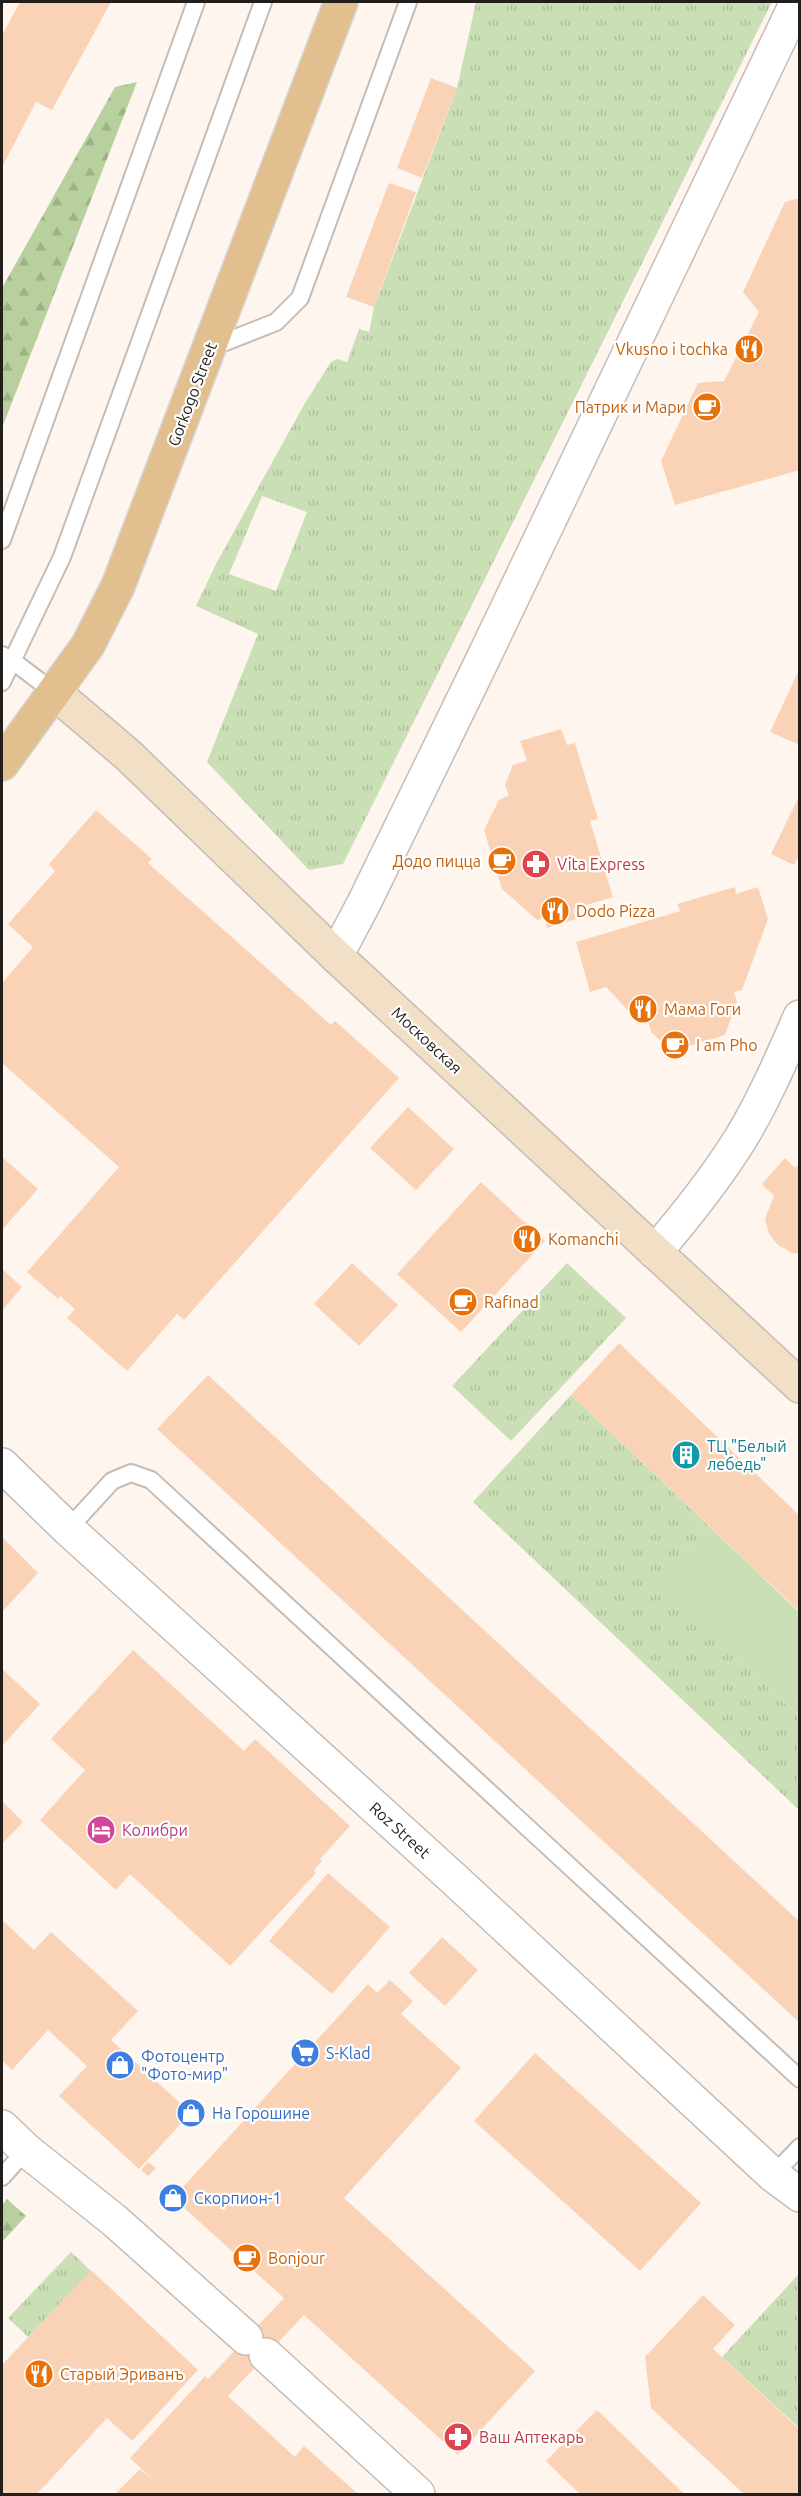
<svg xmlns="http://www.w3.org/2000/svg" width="801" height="2496" viewBox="0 0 801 2496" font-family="Ubuntu,sans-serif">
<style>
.grass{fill:url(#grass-tufts);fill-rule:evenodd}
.forest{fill:url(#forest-firs)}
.garden{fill:#cbdfb6}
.building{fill:#fad3b6}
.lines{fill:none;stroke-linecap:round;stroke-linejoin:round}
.service-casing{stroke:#c5bcb6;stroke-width:20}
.minor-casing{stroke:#c5bcb6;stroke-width:36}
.tertiary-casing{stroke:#c5bcb6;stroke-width:36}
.secondary-casing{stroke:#c5bcb6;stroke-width:36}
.primary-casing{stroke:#d7d6d6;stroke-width:36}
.service{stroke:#fff;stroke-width:16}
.minor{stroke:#fff;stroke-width:33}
.tertiary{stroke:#fff;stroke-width:33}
.secondary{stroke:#f1dfc6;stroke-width:33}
.primary{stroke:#e2bf8e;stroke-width:33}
.labels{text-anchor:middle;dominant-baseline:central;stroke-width:4.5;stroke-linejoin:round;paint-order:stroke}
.food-label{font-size:16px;fill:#c56008;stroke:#fff;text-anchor:start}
.street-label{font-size:16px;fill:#211e1b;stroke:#fff}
.health-label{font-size:16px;fill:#be3a42;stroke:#fff;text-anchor:start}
.culture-label{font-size:16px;fill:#0d838f;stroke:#fff;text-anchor:start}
.hotel-label{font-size:16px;fill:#b23c85;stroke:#fff;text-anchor:start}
.shop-label{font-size:16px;fill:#366cbe;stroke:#fff;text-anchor:start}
</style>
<defs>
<pattern id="grass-tufts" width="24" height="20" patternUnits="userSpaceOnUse" patternTransform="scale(1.5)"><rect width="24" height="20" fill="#cbdfb6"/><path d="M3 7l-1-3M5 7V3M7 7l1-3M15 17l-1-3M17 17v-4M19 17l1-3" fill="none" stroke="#aebf9c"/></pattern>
<pattern id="forest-firs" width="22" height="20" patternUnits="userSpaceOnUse" patternTransform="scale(1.5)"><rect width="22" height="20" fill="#b8d09e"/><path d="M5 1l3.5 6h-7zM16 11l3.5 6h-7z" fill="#9eb288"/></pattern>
</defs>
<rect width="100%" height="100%" fill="#fff5ef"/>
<g class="grass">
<path d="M476,2h296l-429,862 -34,6 -102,-108 51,-128 -62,-28 21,-44 88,-159 26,-41 6,-3 10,3 12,-33 10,3 5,-25 83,-219zM262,496l45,16 -31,79 -47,-17z"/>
<path d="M567,1263l59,55 -115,123 -59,-55z"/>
<path d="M571,1395l138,131 -53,56 135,127 8,-9v110l-326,-308z"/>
<path d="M71,2252l20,19 -63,66 -20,-19z"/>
<path d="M798,2275l2,1 -1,152 -77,-71z"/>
</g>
<g class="forest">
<path d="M137,82l-135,346v-140l113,-201z"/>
<path d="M7,2199l19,17 -24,26v-37z"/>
</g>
<path class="garden" d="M709,1526l90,86v88l-8,9 -136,-127z"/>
<g class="building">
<path d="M20,2h91l-59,108 -16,-8 -34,65v-132z"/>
<path d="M431,78l26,10 -35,90 -25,-10z"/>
<path d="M389,183l27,9 -42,115 -28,-10z"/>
<path d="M800,198v272l-125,35 -14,-44 37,-78 26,-2 35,-69 -16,-20 42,-90z"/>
<path d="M800,668v77l-30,-13z"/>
<path d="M561,729l6,16 8,-2 23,76 -8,2 23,76 -40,12 3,10 -29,9 -3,-10 -7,2 -35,-31 -18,-59 15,-30 10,-5 -4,-10 8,-20 14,-4 -7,-20z"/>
<path d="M800,794v60l-6,11 -23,-11z"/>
<path d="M96,810l56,49 -4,4 183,162 4,-4 64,57 -215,242 -7,-6 -50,57 -60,-53 8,-9 -15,-13 -2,3 -31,-27 92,-105 -117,-104v-80l31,-36 -25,-23 47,-53 -6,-7z"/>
<path d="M735,887l1,7 22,-7 10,32 -26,71 -8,2 3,10 -12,33 -53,16 -20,-18 -5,-14 -8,3 -33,-35 -16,5 -14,-50 104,-31 -3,-7z"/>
<path d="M408,1107l46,42 -38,41 -46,-42z"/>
<path d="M2,1157l36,32 -36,41z"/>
<path d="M785,1158l10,10 5,-5v91l-8,-1 -14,-8 -9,-11 -4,-15 9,-23 -12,-12z"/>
<path d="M481,1182l64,59 -84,91 -64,-58z"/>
<path d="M352,1263l46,42 -39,41 -45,-42z"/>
<path d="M2,1269l20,18 -20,24z"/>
<path d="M619,1343l181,173v96l-229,-217z"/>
<path d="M208,1375l592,547v101l-643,-594z"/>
<path d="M2,1537l36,36 -36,39z"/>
<path d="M133,1650l111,101 11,-12 95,87 -30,33 2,2 -8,9 2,3 -86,93 -100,-92 -14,16 -76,-70 45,-50 -34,-31z"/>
<path d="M2,1669l38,35 -38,42z"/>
<path d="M2,1801l21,21 -21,22z"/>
<path d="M328,1873l62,54 -58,67 -63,-53z"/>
<path d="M2,1920l32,30 17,-18 87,79 -27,29 80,73 -52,56 -80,-73 28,-30 -39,-36 -36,40 -10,-10z"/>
<path d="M442,1937l36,33 -33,36 -36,-33z"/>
<path d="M390,1980l23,21 -12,13 60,54 -117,130 191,173 -77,84 -154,-140 -76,81 67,61 9,-11 54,48h-243l25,-25 15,13 -25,-24 75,-82 3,3 76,-81 -111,-100 195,-214 9,9z"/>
<path d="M535,2053l166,150 -61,68 -166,-150z"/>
<path d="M148,2162l8,6 -8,8 -7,-6z"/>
<path d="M91,2270l107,100 -66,71 -25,-23 -70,76h-35v-129z"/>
<path d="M703,2295l32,30 -22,24 87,81v64h-56l-93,-86 -6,-51z"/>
<path d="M597,2410l82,79 5,5h-104l-24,-23 -10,-10z"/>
</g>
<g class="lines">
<g class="service-casing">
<g id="service">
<path d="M210,348l66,-26 24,-24 108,-296"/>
<path d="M2,540l194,-538"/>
<path d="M2,655l11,6 42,32"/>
<path d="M2,682l60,-125 201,-555"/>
<path d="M68,1529l44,-48 19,-8 20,7 649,599"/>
<path d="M773,2175l27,-28"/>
<path d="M2,2177l24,-27"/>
</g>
</g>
<g class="minor-casing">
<g id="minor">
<path d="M336,956l28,-53 118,-242 315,-659"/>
<path d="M655,1252c31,-36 61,-74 86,-114 23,-38 41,-80 59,-121"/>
<path d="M2,1465l66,64 386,350 319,296 27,20"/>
</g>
</g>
<g class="tertiary-casing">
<g id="tertiary">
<path d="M2,2127l24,23 89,71 131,117"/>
<path d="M266,2355l152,139"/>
</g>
</g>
<g class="secondary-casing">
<path id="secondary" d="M55,693l73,62 208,201 464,430"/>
</g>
<g class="primary-casing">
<path id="primary" d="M2,764l86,-119 30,-59 223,-584"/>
</g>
<use href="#service" class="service"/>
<use href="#minor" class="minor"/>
<use href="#tertiary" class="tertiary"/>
<use href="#secondary" class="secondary"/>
<use href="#primary" class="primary"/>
</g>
<defs>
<g id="restaurant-disc" transform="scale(1.5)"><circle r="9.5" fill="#e8710a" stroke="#fff"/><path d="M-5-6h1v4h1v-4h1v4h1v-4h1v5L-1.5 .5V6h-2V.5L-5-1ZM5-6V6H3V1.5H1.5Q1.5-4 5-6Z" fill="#fff"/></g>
<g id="cafe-disc" transform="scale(1.5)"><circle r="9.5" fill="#e8710a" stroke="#fff"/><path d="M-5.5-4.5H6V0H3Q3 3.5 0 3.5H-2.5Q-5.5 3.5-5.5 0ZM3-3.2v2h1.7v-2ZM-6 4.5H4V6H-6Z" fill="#fff"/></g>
<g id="pharmacy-disc" transform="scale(1.5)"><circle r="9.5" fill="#e0444e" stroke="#fff"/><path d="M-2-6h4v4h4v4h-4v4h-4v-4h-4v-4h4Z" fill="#fff"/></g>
<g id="building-disc" transform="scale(1.5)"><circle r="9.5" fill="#0f9aa8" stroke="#fff"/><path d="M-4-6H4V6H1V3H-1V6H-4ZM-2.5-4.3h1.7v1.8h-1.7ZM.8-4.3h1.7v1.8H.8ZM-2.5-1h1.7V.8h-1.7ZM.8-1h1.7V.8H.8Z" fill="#fff"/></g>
<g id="hotel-disc" transform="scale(1.5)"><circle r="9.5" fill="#d1479c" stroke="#fff"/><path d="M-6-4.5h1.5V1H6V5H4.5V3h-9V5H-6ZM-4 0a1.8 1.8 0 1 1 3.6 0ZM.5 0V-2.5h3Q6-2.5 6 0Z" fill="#fff"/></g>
<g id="supermarket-disc" transform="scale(1.5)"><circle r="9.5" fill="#3f7fe0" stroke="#fff"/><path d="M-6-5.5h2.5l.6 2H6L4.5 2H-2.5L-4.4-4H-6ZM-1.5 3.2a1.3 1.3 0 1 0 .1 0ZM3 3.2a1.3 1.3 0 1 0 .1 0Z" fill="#fff"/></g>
<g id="shop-disc" transform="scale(1.5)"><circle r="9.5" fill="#3f7fe0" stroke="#fff"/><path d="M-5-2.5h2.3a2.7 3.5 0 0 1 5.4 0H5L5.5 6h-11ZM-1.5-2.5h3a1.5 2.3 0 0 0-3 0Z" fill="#fff"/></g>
</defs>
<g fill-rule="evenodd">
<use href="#restaurant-disc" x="749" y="349"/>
<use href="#cafe-disc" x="707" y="407"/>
<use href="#cafe-disc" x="502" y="861"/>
<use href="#pharmacy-disc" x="536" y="864"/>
<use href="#restaurant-disc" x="555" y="911"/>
<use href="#restaurant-disc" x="643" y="1009"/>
<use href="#cafe-disc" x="675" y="1045"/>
<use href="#restaurant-disc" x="527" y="1239"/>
<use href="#cafe-disc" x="463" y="1302"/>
<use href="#building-disc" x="686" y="1455"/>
<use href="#hotel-disc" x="101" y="1830"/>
<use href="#supermarket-disc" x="305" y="2053"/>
<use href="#shop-disc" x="120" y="2065"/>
<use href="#shop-disc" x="191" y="2113"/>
<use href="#shop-disc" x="173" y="2198"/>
<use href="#cafe-disc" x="247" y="2258"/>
<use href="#restaurant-disc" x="39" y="2374"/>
<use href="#pharmacy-disc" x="458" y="2437"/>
</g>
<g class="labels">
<g class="food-label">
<text x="728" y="349" text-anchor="end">Vkusno i tochka</text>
<text x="686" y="407" text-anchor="end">Патрик и Мари</text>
<text x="481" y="861" text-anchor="end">Додо пицца</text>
<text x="576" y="911">Dodo Pizza</text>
<text x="664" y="1009">Мама Гоги</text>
<text x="696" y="1045">I am Pho</text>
<text x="548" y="1239">Komanchi</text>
<text x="484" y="1302">Rafinad</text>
<text x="268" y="2258">Bonjour</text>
<text x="60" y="2374">Старый Эриванъ</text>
</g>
<g class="street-label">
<text transform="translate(192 394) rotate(-69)">Gorkogo Street</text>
<text transform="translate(427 1040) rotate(43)">Московская</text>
<text transform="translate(400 1830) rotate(42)">Roz Street</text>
</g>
<g class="health-label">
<text x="557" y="864">Vita Express</text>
<text x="479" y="2437">Ваш Аптекарь</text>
</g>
<g class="culture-label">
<text x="707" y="1446">ТЦ "Белый<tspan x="707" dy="18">лебедь"</tspan></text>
</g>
<g class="hotel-label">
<text x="122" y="1830">Колибри</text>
</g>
<g class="shop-label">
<text x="326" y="2053">S-Klad</text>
<text x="141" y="2056">Фотоцентр<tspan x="141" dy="18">"Фото-мир"</tspan></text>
<text x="212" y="2113">На Горошине</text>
<text x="194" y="2198">Скорпион-1</text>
</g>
</g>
<rect width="801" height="2496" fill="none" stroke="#211e1b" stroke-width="6"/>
</svg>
